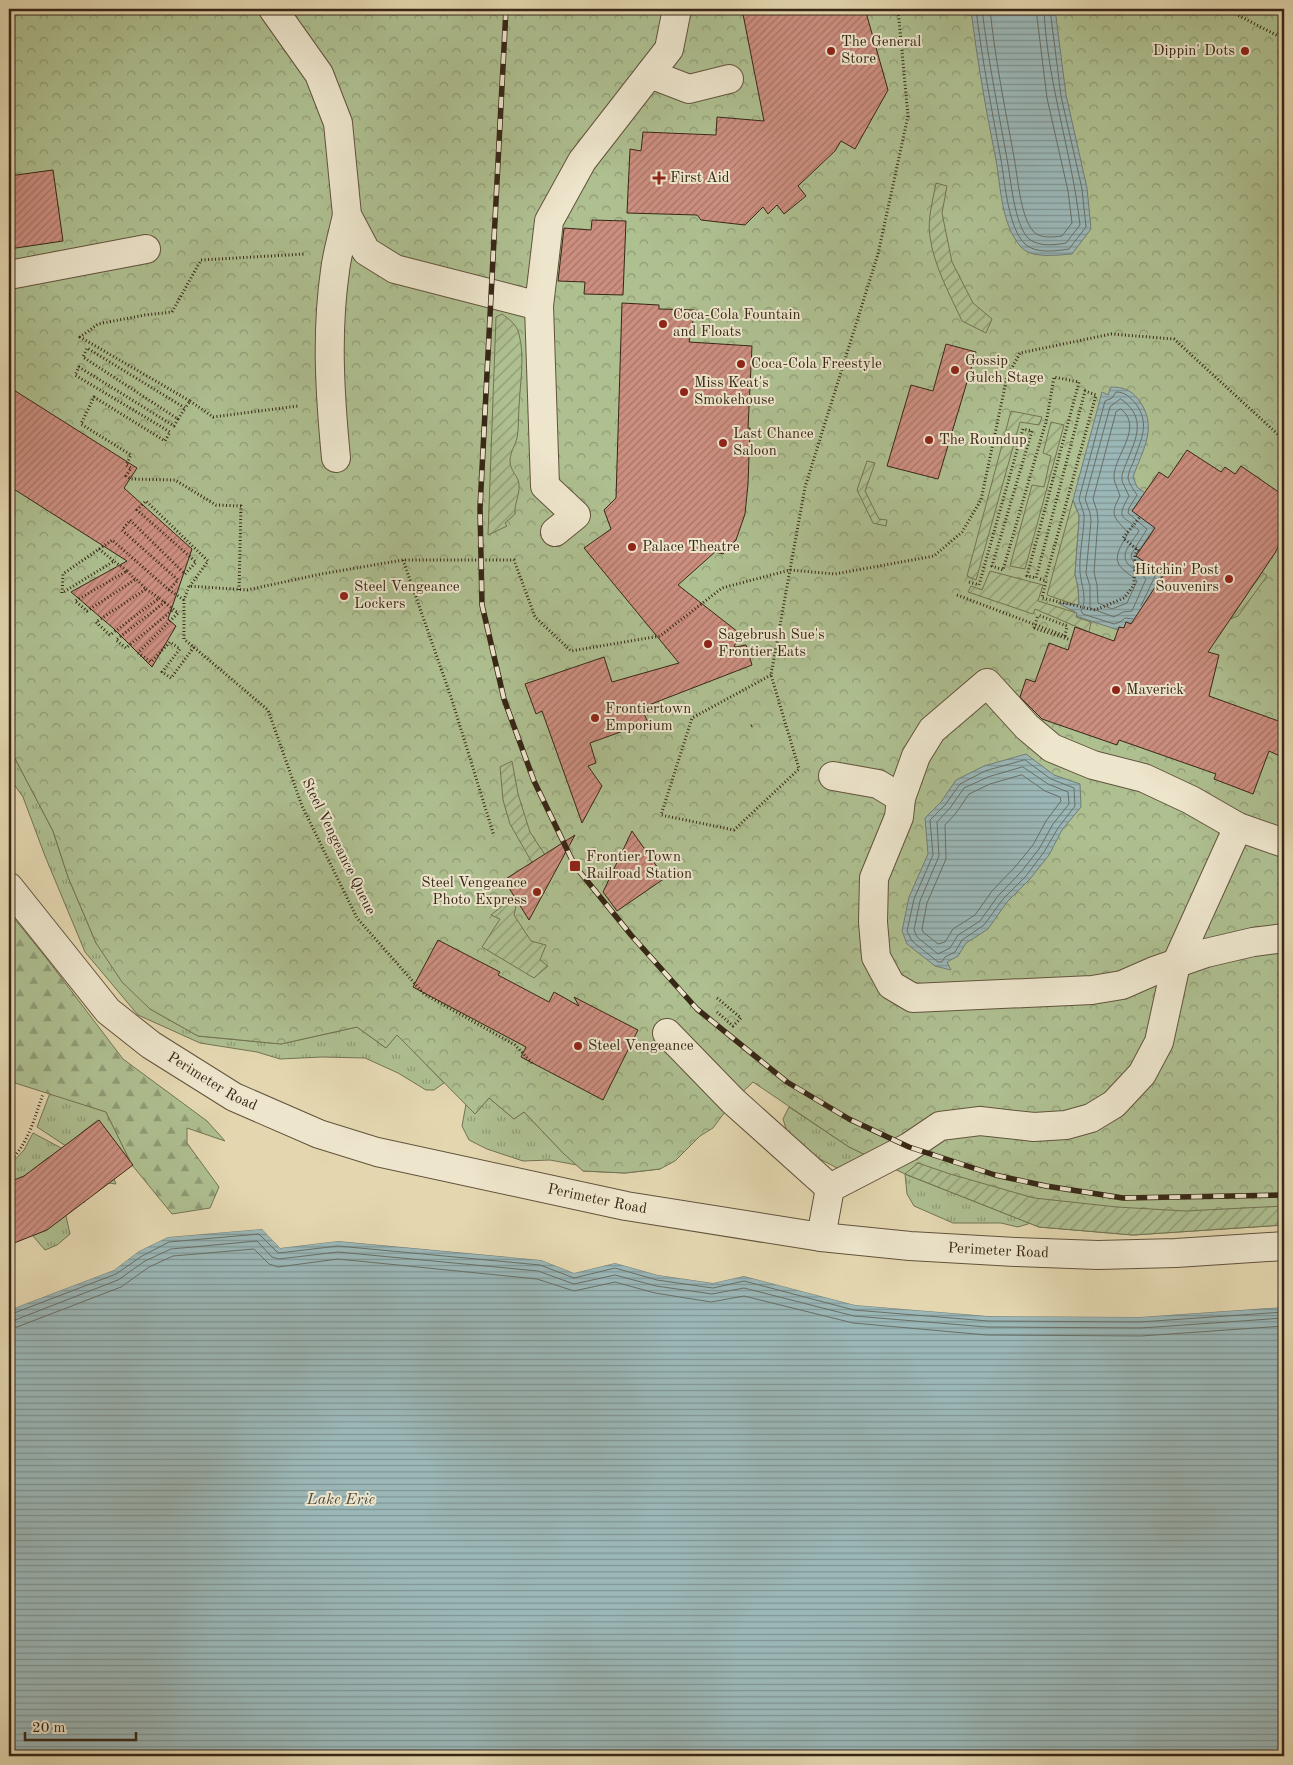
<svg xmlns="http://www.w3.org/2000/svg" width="1293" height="1765" viewBox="0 0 1293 1765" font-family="'Old Standard TT',serif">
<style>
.grass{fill:url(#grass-tufts);stroke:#727353}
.forest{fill:url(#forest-firs);stroke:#727353}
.park{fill:url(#park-crowns);stroke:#727353}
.garden{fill:url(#garden-furrows);stroke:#727353}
.water{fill:url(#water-rules);stroke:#737d77}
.pier{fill:#e4d7b0}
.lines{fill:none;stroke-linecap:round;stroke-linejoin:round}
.shore{stroke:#696f66;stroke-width:1}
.building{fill:url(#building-hatch);stroke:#372716}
.minor-casing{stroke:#62533c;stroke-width:30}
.path{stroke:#372716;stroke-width:3;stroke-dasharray:1 2.5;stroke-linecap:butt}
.minor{stroke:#ede5cc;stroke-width:28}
.rail-casing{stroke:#372716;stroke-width:5.5}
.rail{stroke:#ede5cc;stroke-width:4;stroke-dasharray:11;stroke-linecap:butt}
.path-bridge{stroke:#372716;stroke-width:3;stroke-dasharray:1 2.5;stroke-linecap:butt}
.poi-dot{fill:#8f2418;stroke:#ede5cc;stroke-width:2}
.labels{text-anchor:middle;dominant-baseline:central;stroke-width:4;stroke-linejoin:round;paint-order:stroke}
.poi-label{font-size:15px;fill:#372716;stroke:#ede5cc;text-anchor:start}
.street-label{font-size:15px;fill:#372716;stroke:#ede5cc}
.water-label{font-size:16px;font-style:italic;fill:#504b3e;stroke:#ede5cc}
</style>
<defs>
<pattern id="grass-tufts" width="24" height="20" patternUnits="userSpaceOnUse" patternTransform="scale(1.25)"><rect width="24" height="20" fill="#aebf90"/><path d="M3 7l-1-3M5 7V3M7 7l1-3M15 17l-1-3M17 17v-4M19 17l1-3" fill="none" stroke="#8e9b75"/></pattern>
<pattern id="forest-firs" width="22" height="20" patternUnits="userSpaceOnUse" patternTransform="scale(1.25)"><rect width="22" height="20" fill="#aebf90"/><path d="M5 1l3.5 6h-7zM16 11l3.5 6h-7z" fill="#8e9b75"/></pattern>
<pattern id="park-crowns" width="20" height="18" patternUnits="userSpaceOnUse" patternTransform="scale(1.25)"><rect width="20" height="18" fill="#aebf90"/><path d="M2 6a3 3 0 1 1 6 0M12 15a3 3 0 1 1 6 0" fill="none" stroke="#8e9b75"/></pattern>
<pattern id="garden-furrows" width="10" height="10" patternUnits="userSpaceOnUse" patternTransform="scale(1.25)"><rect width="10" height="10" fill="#aebf90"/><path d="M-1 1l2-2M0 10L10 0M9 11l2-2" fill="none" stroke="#8e9b75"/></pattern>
<pattern id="water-rules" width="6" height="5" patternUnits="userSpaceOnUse" patternTransform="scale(1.25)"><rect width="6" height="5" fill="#9bb7b7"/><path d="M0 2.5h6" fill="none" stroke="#7f9594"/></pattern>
<pattern id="building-hatch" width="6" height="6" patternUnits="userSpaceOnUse" patternTransform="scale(1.25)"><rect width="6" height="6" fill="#cc8e7f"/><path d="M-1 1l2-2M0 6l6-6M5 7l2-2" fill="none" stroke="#a67467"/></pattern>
</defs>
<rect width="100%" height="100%" fill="#e4d7b0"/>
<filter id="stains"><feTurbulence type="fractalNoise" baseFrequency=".004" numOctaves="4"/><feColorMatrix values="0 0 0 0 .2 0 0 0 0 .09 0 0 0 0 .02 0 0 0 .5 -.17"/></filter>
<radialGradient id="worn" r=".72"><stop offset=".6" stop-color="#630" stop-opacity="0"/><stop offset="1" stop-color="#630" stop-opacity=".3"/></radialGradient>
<g class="grass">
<path d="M9,747l44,84 15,46 28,66 54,66 48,27 83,8 76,-17 29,21 11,-14 47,49 -10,7h-8l-28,-17 -33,-15 -43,-1 -42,2 -23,-7 -57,-9 -62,-28 -53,-63 -40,-96 -22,-59 -14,-20z"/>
<path d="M50,1093l56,19 25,51 -33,-43 -17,13 33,46 2,5 -14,-2 -27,-30 -38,-25z"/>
<path d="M489,1098l25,21 10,-7 40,42 109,-2 -13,17 -35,4 -42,-2 -6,-6 -27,-5 -27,1 -36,-12 -18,-9 -7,-14 4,-22 9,10z"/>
<path d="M789,1107l60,40 22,10 -20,10 -14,1 -38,-20 -11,-13 -5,-16z"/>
<path d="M33,1133l30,16 24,43 -3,11 -35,-46 -17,13 34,46 4,18 -13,11 -12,5 -12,-14 -17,-56 -7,3v-17l15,-16z"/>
<path d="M905,1174l126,49 -13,4 -17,-4h-48l-39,-17 -7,-12z"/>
</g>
<path class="forest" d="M9,912l38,47 76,100 84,62 18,20 -38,-13v15l32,44 -9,21 -38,6 -40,-49 -26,-53 -91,-29 -6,-35z"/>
<path class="park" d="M9,9h1275v1216l-151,10 -94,-8 -134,-53 -56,-27 -96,-65 -20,19 -20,27 -13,8 -25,25 -15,8 -35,4 -42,-2 -19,-17 -40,-42 -10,7 -25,-21 -14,16 -78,-79 -11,13 -29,-21 -76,17 -83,-8 -48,-27 -28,-27 -26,-39 -28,-66 -15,-46 -44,-84z"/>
<g class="garden">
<path d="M936,183l11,3 -5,27 10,49 21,41 19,16 -6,14 -24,-12c-12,-26 -28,-55 -32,-84 -3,-17 3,-37 6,-54z"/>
<path d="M502,314c7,5 15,11 17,20 6,23 1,50 0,73 -1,10 0,21 -2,31 -2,8 -6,12 -7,22 0,12 8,15 9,24 1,11 -5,20 -4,30l-10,9 2,3 -19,9 8,-218z"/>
<path d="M1011,411l31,6 -3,8 -19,-3 -44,158 -9,-4z"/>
<path d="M1051,422l13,3 -39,144 -15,-3 22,-81 12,2 7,-31 -8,-3z"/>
<path d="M867,461l8,2 -10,28 14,28 8,1 -1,6 -13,-3 -16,-33z"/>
<path d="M1073,500l6,15v6l-4,53 3,13 1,19 -32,-11z"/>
<path d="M990,571l53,14 -5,16 39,12 -1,4 15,5 -2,10 -54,-23 -2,5 -65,-22 3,-6 11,4z"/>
<path d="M1262,572l5,4 -29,40 -8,3z"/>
<path d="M512,761l6,33 12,38 17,26 -13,8 -24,-42 -7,-24 -3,-33z"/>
<path d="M508,898l8,9 -2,8 17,26 15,4 -6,15 8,6 -14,12 -52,-31 18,-28 -9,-4 11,-9z"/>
<path d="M918,1163l32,11 84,24 83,9 68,4 99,-5v19l-151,10 -94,-8 -134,-53z"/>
</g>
<g class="water">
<path d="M971,9h84l11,86 21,93 4,41 -19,25c-15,1 -40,5 -51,-7 -20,-23 -20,-59 -25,-87 -10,-50 -19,-100 -25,-151z"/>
<path d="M1111,387c12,0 20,3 27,12 21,27 5,50 -5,78l4,10 8,6 10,34 -20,29 27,19 -5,9 -19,42 -12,-4 -2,6 -5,-1 -1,3 -42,-14 1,-3 -19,-10 21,2 -1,-18 -3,-13 4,-53v-6l-6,-15 29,-108 6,3z"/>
<path d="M1026,754l28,21 26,9 1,23 -19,23 -13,25 -19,24 -23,23 -19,27 -22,14 -8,13 -11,6 4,8 -16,-4 -28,-22 -5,-13 7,-34 19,-43 -3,-36 16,-16 15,-22 28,-14z"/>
<path d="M262,1229l18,19 57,-7 204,19 33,13 41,-10 43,12 55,8 31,-7 111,29 133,11 152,1 144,-10v449h-1275v-446l105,-40 25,-19 29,-14z"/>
</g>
<path class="pier" d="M262,1227l19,19 57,-8 203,20 33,12 41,-10 44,13 54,8 31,-7 111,28 133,11 152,2 144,-11v3l-144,10 -152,-1 -133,-11 -111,-29 -31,7 -55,-8 -43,-12 -41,10 -33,-13 -203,-19 -58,7 -18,-19 -94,8 -29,14 -25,19 -105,40v-2l104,-41 25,-18 29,-14z"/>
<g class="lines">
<g class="shore">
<path d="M976,9c6,51 16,101 25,151 4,22 7,68 24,84 11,10 31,7 44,5l17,-22 -4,-38 -21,-93 -11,-87"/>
<path d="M982,9c6,50 16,100 25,150 4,20 7,66 22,80 10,8 26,6 37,4l14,-18c-8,-72 -33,-143 -36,-216"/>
<path d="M990,9c5,50 15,99 24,148 4,21 6,58 19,74 7,8 20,6 29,5l10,-13 -4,-32 -21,-93 -11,-89"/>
<path d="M1121,399c31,22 10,47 1,76v6l7,15c-15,26 -4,18 10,35 -6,10 -22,24 -9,35 6,5 12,7 16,13l-14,32 -9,1 -9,5 -24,-9v-22l-4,-13 5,-52 -1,-8 -5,-14 25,-92z"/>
<path d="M1121,409c23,18 -6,45 -7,67 0,7 4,13 6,20 -12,21 -4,22 8,37 -6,13 -19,26 -3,38 4,4 9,6 12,10l-10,22 -15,6 -14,-6 -1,-18 -3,-13 4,-51 -1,-10 -4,-12 23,-87z"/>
<path d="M1133,619l-8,-1 -5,4 -6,2 -31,-10 -2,-3c7,-12 0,-26 -1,-39 -1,-17 3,-34 4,-51v-7l-5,-15 26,-98 7,-3 4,-6c9,0 14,5 20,12 15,21 4,37 -3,59 -2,4 -5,10 -5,15 1,6 6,12 9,17l-8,13 -1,5 19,16 -15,24 -1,4 2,4 22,15 -14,30"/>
<path d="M1025,760l26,19 23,9 1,18 -17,22 -14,24 -18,24 -23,23 -19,26 -22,15 -7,12 -10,5 -3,5h-4l-26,-21 -5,-10 7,-32 19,-44 -3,-35 15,-15 15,-21 25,-13z"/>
<path d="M1023,767l25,17 20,8 1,12 -16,20 -14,25 -18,23 -23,24 -18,25 -22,14 -8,13 -12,6 -21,-17 -3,-7 6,-29 19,-45 -2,-34 13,-14 14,-20 24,-11z"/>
<path d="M1022,775l23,16 15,6 1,4 -15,20 -13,24 -18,22 -23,24 -17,24 -22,14 -8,13 -7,2 -15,-12 -1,-3 5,-26 19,-44 -1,-34 11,-12 13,-19 21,-10z"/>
<path d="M9,1315l107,-41 26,-18 27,-14 90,-8 17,17 3,2 59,-7 202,19 34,13 41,-10 42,12 56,8 31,-7 110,29 134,11 152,1 144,-10"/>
<path d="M9,1321l6,-1 103,-40 27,-19 26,-12 86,-8 15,16 7,2 59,-7 200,19 36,13 41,-9 41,11 56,8 32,-6 110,28 133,11 154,1 143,-10"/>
<path d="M9,1328l8,-1 104,-40 28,-20 24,-11 81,-7 15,15 9,3 60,-8 199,20 37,12 41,-9 40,11 56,9 33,-6 109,27 134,12 154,1 143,-10"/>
</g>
</g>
<g class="building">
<path d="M742,9h123l23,81 -33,59 -14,-8 -6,10 -37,35 8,10 -22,18 -7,-9 -9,9 -5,-7 -18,18 -44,-5 -4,-5 -70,-2 3,-64 11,2 2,-19 73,3 1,-18 47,4z"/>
<path d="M53,170l10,71 -54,8v-73z"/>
<path d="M592,220l34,1 -3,74 -39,-1 1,-12 -27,-1 6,-53 27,2z"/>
<path d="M622,303l37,2v4l36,1 -6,32 63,4 -4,82h2l-2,56 -3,30 -9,26 -13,14 -8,-2 -37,33 60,47 -5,5 5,4 -4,5 2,1 10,-2 6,20 -111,43 7,14 -58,21 6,20 -8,3 14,20 -20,37 -40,-112 -6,3 -11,-30 79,-27 8,25 67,-19 -95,-115 27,-19 -7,-19 12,-12z"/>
<path d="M946,344l30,8 -38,127 -51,-13 24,-81 22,6z"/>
<path d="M9,387l128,81 -13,20 68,61 -24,70 8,7 -24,41 -39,-39 -42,-36 56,-31 -118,-75z"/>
<path d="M1187,450l34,22 4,-5 10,7 6,-8 39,27 4,24v18l-9,18 -67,99 11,3 -10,41 75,27v35l-15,-7 -16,43 -39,-15 2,-5 -97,-34 -2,5 -75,-26 -22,-22 6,-18 9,3 14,-39 19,7 7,-23 39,14 5,-14 5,1 2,-6 5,2 32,-49 -27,-19 19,-28 -23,-17 27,-39 9,6z"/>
<path d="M632,831l33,47 -48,33 -14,-19z"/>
<path d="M575,835l-46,85 -25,-40z"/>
<path d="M438,940l62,32 -2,3 51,27 5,-10 25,14 -5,-9 64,33 -35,70 -82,-43 5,-10 -113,-60z"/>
<path d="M99,1120l34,45 -86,65 -38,15v-63l15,-6z"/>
</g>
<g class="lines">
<g class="minor-casing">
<g id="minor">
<path d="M273,9l46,65 19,49 9,92 19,36 29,18 144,37"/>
<path d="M650,74l39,15 40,-10"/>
<path d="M9,275l137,-26"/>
<path d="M336,458c-6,-62 -10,-125 -1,-187 2,-18 8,-37 12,-56"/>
<path d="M555,532l21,-17 -31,-29 -6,-180 10,-85 33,-60 87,-112 8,-40"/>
<path d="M833,776l45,8 23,14"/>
<path d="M1284,843l-46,-16 -47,-27 -47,-22 -51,-13 -41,-17 -25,-21 -40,-44 -55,47 -16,26 -15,42 -2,19 -25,61 -1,44 3,35 15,28 22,13 179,-8 30,-5 32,-14 52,-18 47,-11 31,-4"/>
<path id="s1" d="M9,887l99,124 43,34 83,52 85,37 58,18 249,54 195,31 89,9 105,6 83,3 78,-2 108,-7"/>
<path d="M667,1033l66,68 97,87"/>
<path d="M821,1237l9,-49 79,-41 31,-21 40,-5 54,6 32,-2 25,-7 23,-14 28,-30 17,-32 17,-78 62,-137"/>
</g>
</g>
<g class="path">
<path d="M1226,9l58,30"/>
<path d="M1278,34l6,-6"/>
<path d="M190,401l23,16 85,-11"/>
<path d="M178,419l7,-11"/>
<path d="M99,549l15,12"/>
<path d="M1139,551l-16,-13 17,-21"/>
<path d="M403,560l48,137 43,139"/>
<path d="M1134,561l20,14 4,-4"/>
<path d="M127,571l8,8"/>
<path d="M1040,579l6,2 -4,17 53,12 29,-12 10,-13 1,-29 2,-7"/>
<path d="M969,582l10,3 44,-156 9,2 -40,135 11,4 44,-152 7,-41 25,5 -52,194 9,2 49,-187 11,4 -50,182"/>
<path d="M146,589l13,9"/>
<path d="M169,590l9,-10 -56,-50 8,-10 55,54 11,-12 -59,-52 9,-9 62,60 -18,25"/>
<path d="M239,590l2,-84 -25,-1 -41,-25 -44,-1 -5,-3 5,-8 -5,-3 5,-10 -50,-31 13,-27 71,44 5,-9 -95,-57 4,-8 95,59 4,-7 -95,-62 4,-9 98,60 5,-7 -110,-64 18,-13 47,-9 27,-3 29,-52 104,-6"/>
<path d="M957,595l108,41 2,-10 -29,-11"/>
<path d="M184,600l-15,-10 -57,-50 -49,34 -1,19 52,-32 13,10 -52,30 12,10 49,-32 10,10 -50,33 14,13 49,-37 19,15 -40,40 13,9 19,-20 10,7 -18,23 9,6 23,-31"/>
<path d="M165,602l-49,38 10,8 48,-39"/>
<path d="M1034,628l37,12"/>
<path d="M771,675l-79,43 -31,97 73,15 65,-61 -28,-94 34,-188 73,-233 30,-138 -10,-107"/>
<path d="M751,726l2,-1"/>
<path d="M717,998l24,20 -8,8 -16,-14"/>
<path d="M532,1063l-17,-18 -91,-51 -67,-76 -55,-112 -34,-96 -84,-71v-39l5,-14 58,4 74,-16 82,-14h111l21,57 36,34 89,-15 62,-48 68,-18 45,4 99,-18 28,-24 19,-32 26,-123 13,-24 91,-19 63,5 110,101"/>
<path d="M9,1161c19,-15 26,-45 34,-67"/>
</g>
<use href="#minor" class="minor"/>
<g class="rail-casing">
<path id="rail" d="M506,9l-26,499 2,97 22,94 30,82 41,85 56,69 66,74 90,73 62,37 60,28 86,28 51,11 77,12 161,-3"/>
</g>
<use href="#rail" class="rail"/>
<path class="path-bridge" d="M1034,628l4,-13"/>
</g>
<g class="poi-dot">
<circle cx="831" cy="51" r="5"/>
<circle cx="1245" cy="51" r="5"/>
<path d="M656.5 170.5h5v5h5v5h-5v5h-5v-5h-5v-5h5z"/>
<circle cx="663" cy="324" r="5"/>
<circle cx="741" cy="364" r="5"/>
<circle cx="955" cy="370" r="5"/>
<circle cx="684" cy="392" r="5"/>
<circle cx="929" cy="440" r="5"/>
<circle cx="723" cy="443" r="5"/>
<circle cx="632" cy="547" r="5"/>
<circle cx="1229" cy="579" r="5"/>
<circle cx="344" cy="596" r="5"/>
<circle cx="708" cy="644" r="5"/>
<circle cx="1116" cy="690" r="5"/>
<circle cx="595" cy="718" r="5"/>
<rect x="569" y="860" width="12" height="12" rx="2.5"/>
<circle cx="537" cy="892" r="5"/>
<circle cx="578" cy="1046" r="5"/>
</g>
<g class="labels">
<g class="poi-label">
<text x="841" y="42">The General<tspan x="841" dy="17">Store</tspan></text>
<text x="1235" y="51" text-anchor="end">Dippin' Dots</text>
<text x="670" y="178">First Aid</text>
<text x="673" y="315">Coca-Cola Fountain<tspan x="673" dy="17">and Floats</tspan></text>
<text x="965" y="361">Gossip<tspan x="965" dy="17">Gulch Stage</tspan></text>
<text x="751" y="364">Coca-Cola Freestyle</text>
<text x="694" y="383">Miss Keat's<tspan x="694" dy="17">Smokehouse</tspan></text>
<text x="733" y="434">Last Chance<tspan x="733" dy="17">Saloon</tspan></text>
<text x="939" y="440">The Roundup</text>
<text x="642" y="547">Palace Theatre</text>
<text x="1219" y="570" text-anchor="end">Hitchin' Post<tspan x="1219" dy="17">Souvenirs</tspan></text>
<text x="354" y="587">Steel Vengeance<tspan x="354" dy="17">Lockers</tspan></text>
<text x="718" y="635">Sagebrush Sue's<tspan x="718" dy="17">Frontier Eats</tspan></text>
<text x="1126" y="690">Maverick</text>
<text x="605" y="709">Frontiertown<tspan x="605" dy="17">Emporium</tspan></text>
<text x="586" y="857">Frontier Town<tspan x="586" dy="17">Railroad Station</tspan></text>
<text x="527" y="883" text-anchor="end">Steel Vengeance<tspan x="527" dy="17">Photo Express</tspan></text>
<text x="588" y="1046">Steel Vengeance</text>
</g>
<g class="street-label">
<text transform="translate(338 847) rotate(64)">Steel Vengeance Queue</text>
<text stroke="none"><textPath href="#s1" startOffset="285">Perimeter Road</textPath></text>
<text stroke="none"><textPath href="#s1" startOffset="690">Perimeter Road</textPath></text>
<text stroke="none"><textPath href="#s1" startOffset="1095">Perimeter Road</textPath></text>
</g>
<g class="water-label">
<text x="341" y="1500">Lake Erie</text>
</g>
</g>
<rect width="1293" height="1765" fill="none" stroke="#e4d7b0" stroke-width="30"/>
<rect x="10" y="10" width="1273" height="1745" fill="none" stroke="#372716" stroke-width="2.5"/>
<rect x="15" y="15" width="1263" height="1735" fill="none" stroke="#372716"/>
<path d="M25 1732v8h111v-8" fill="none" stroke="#372716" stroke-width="2.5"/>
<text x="32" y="1732" font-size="15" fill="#372716" stroke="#ede5cc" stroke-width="4" paint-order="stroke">20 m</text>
<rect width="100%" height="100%" filter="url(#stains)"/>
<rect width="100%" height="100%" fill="url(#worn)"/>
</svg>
